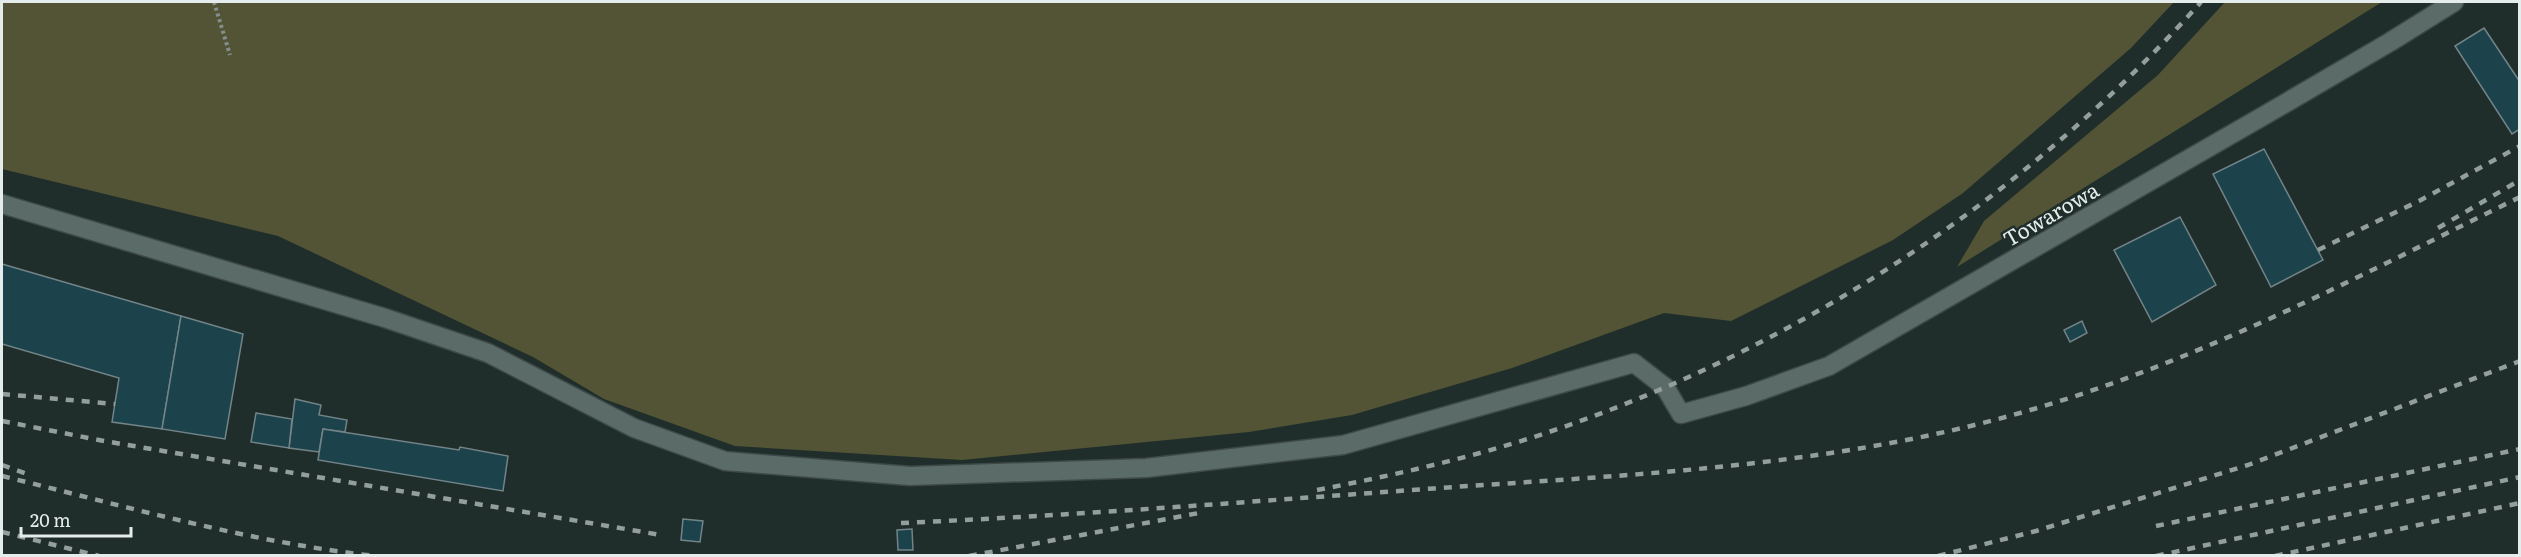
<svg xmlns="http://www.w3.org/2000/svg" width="2521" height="557" viewBox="0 0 2521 557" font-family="Literata,serif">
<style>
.forest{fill:#525435}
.building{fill:#1c434c;stroke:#738488;stroke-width:1.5}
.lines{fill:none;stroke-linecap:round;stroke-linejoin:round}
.service-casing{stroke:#3d4a48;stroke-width:21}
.minor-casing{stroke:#3d4a48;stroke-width:21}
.path{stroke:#848f8d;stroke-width:4;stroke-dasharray:3 3;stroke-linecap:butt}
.service{stroke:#5b6b68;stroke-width:18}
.minor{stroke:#5b6b68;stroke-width:18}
.rail{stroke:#949f9d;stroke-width:4.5;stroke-dasharray:8 8;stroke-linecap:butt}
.labels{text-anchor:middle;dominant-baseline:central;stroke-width:5;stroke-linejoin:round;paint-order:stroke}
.street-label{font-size:21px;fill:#e4edeb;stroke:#202e2b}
</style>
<rect width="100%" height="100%" fill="#202e2b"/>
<g class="forest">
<path d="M2,2h2172l-43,46 -168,145 -70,47 -162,81 -67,-8 -152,55 -160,47 -103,17 -287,28 -227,-14 -131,-47 -71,-42 -255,-121 -276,-67z"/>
<path d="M2225,2h157l-425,265 27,-46 174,-146z"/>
</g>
<g class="building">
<path d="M2484,28l36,54v47l-8,5 -57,-88z"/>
<path d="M2264,149l59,111 -52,27 -58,-113z"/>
<path d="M2180,217l36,68 -64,37 -38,-72z"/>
<path d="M2,264l179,52 -19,113 -50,-7 7,-44 -117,-34z"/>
<path d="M181,316l62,18 -18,105 -63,-10z"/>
<path d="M2082,321l5,12 -17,9 -6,-12z"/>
<path d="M295,399l26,6 -2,10 28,5 -2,12 -22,-3 -4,23 -30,-4z"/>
<path d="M256,413l36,6 -3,29 -38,-6z"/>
<path d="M323,429l136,21 1,-3 48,9 -5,35 -185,-31z"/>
<path d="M683,519l20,2 -3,21 -19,-2z"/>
<path d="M912,529l1,21h-15l-1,-20z"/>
</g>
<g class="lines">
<g class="service-casing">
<path id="service" d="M2,204l383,114 103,35 146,75 91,33 185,15 236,-8 197,-23 291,-82 31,24"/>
</g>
<g class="minor-casing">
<path id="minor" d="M1665,387l16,27 65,-18 83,-30 436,-251 125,-73 64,-40"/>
</g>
<path class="path" d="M214,2l16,53"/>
<use href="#service" class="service"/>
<use href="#minor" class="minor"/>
<g class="rail">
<path d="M2438,228l82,-48"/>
<path d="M2318,250l101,-49 101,-55"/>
<path d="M2,394l113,10"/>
<path d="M2,421l102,20 557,94"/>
<path d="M2,465l28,10"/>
<path d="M2,476c123,30 246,66 373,80"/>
<path d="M1317,490c68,-13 135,-28 201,-48 260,-81 502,-237 683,-440"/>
<path d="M901,523c185,-8 369,-23 553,-36 192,-13 387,-22 573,-76 173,-50 332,-135 493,-214"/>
<path d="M2156,526l364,-77"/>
<path d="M2,532l97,24"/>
<path d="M969,556l230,-43"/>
<path d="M1938,556l98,-25 212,-66 272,-104"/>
<path d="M2156,556l364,-79"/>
<path d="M2275,556l245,-53"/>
</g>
</g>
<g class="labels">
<g class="street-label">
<text transform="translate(2050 213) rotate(-30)">Towarowa</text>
</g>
</g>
<rect width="2521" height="557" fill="none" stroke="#e4edeb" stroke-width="6"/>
<path d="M21 527v9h110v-9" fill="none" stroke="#e4edeb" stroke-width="3"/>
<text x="30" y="527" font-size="18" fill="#e4edeb" stroke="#202e2b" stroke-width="4.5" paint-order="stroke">20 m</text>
</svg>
